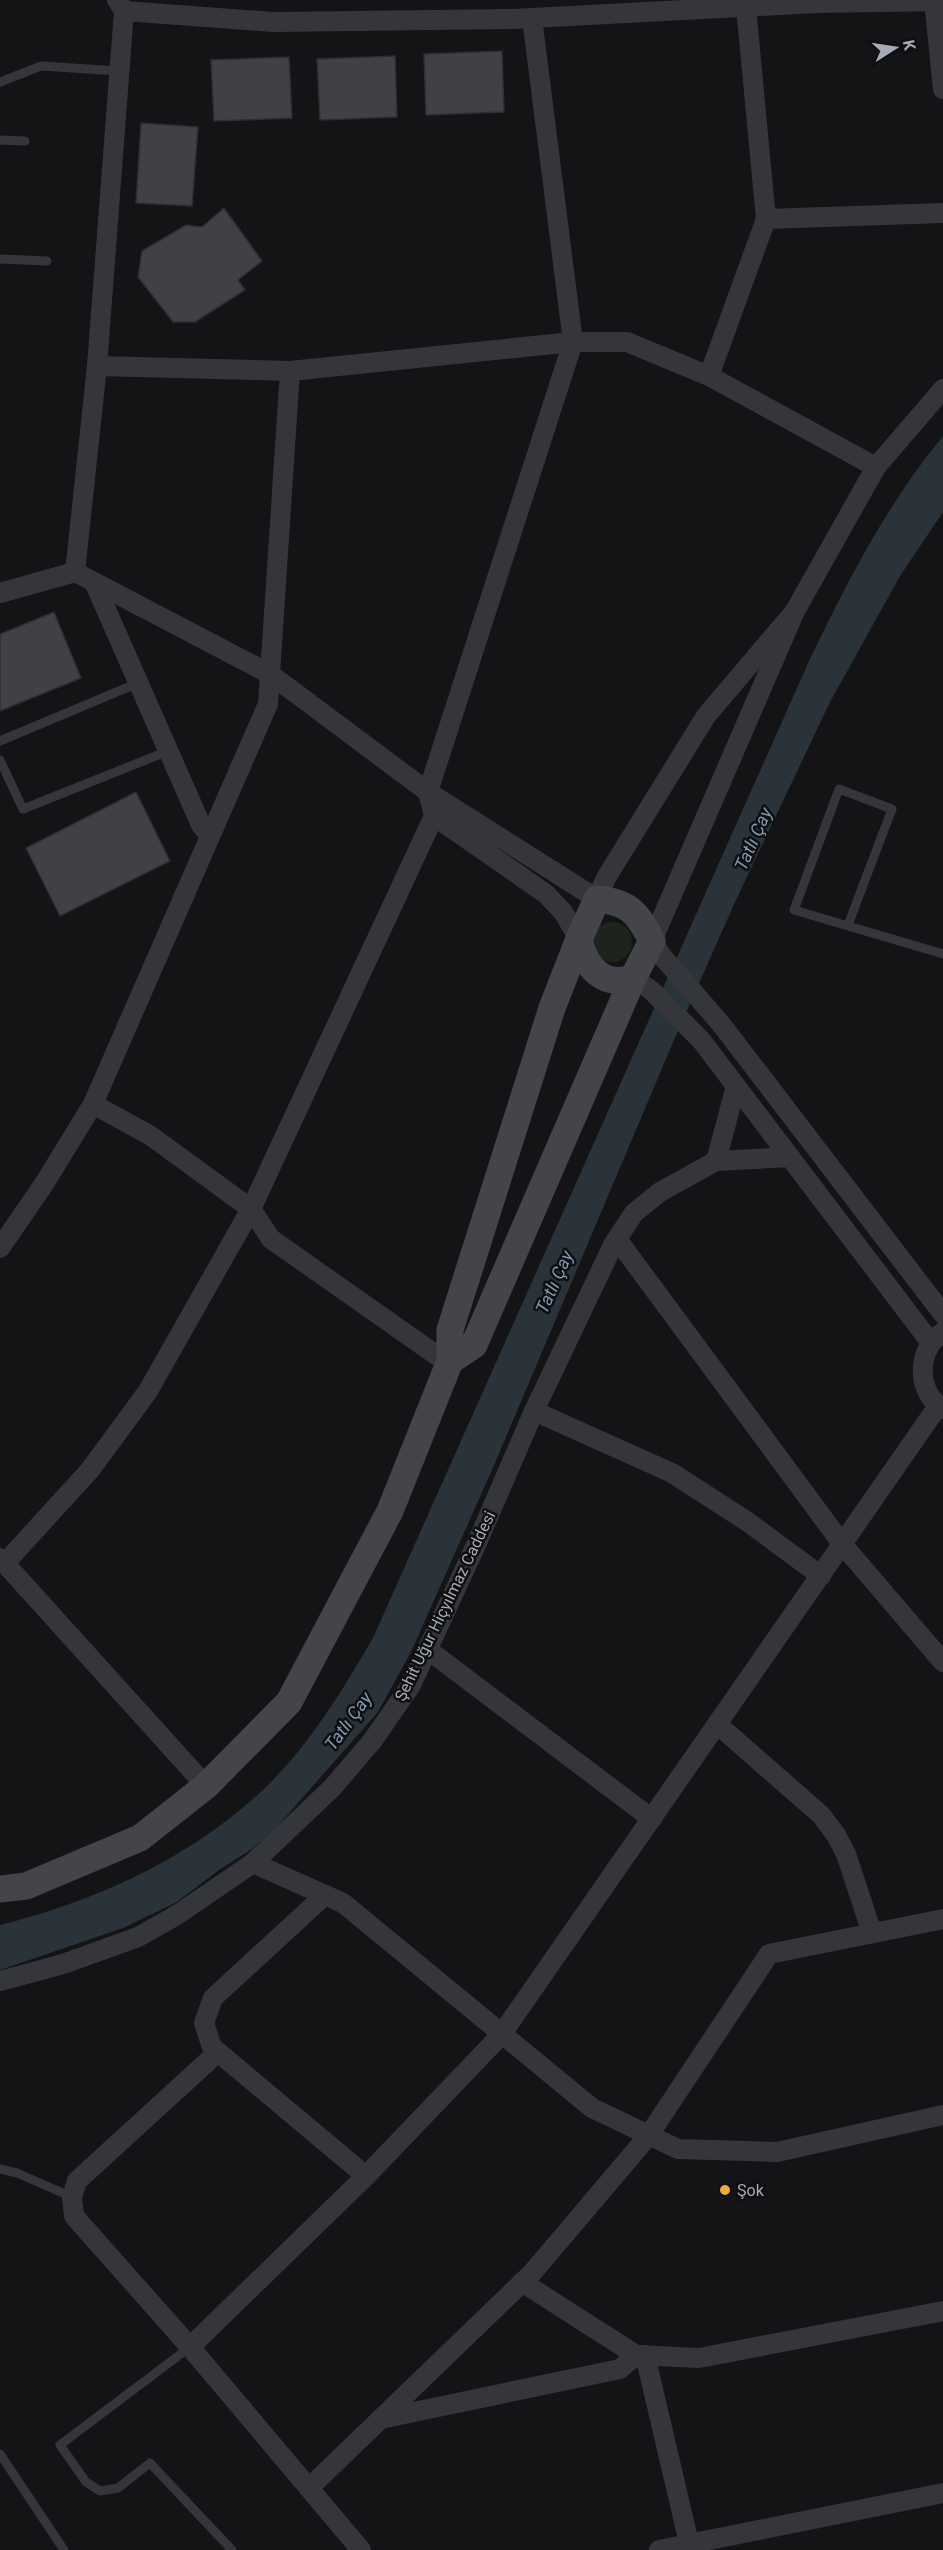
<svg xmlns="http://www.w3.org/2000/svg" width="943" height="2550" viewBox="0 0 943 2550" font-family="Roboto,sans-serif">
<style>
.green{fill:#1c241d}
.water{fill:#2b333a}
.building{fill:#404146;stroke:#2e2e32;stroke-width:1.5}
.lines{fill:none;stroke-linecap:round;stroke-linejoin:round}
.lane{stroke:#35363b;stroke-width:9}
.street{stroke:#35363b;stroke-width:20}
.secondary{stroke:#43454b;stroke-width:27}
.poi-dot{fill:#f0ac32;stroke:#0f0f11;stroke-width:2}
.labels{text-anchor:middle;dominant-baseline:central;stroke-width:5;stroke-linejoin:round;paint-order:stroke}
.street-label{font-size:16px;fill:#a6abb6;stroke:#0f0f11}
.poi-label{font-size:16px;fill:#a6abb6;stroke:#0f0f11;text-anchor:start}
.water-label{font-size:18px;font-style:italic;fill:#7d9ab1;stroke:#0f0f11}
</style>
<rect width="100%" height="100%" fill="#141416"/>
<circle class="green" cx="612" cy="942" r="20"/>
<path class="water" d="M943,436v76l-43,64 -70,126 -95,200 -61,138 -179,423 -84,189 -33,60 -103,117 -23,20 -33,21 -42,32 -54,26 -123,42v-45c98,-24 198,-70 270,-142 42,-42 73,-94 103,-145l437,-979c38,-79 77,-155 133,-223z"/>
<g class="building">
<path d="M502,51l2,61 -78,3 -2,-61z"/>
<path d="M395,56l2,61 -77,3 -3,-61z"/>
<path d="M289,57l3,61 -78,3 -3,-61z"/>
<path d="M141,123l57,4 -6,79 -56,-3z"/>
<path d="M224,208l38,53 -24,19 7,10 -50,32h-22l-35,-45 4,-26 44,-26 16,2z"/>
<path d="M54,612l27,66 -81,33v-77z"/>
<path d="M136,792l34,69 -110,55 -34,-68z"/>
</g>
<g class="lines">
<g class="lane">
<path d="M0,82l41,-16 78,5"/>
<path d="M0,140l25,1"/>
<path d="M0,259l47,2"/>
<path d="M0,741l138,-58"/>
<path d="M0,760l23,49 145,-58"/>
<path d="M848,925l44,-116 -53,-20 -45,121 149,44"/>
<path d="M0,2169l17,4 55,24"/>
<path d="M190,2347l-130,98 26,37 14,9 18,-3 32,-25 82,87"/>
<path d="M0,2454l64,96"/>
</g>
<g class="street">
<path d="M117,0l7,11 -27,355 -22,206 195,102 158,118 169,107 9,-21 100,-162 89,-105"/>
<path d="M934,1l9,88"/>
<path d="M746,7l20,212 177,-6"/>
<path d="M124,11l150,11 239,-3 304,-16 126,-2"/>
<path d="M97,366l193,5 283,-29h54l82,34 167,91"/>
<path d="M709,376l57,-157"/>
<path d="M943,389l-67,78 -81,144 -143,330 9,14 60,69 222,290"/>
<path d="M94,582l107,243 9,11"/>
<path d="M0,593l75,-21"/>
<path d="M434,816l112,78 17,18 16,27"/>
<path d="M633,978l18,12 50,50 230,303"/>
<path d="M93,1104l175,-400 22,-333"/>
<path d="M716,1161l20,-75"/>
<path d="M617,1239l226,306 100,117"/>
<path d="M0,1248l44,-64 49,-80 58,32 100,73 20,30 178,125"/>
<path d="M943,1332c-27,17 -27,60 0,77"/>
<path d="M534,1411l138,62 76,49 73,54"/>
<path d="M0,1558l206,228"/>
<path d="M5,1563l85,-93 58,-79 103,-182 183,-393 -6,-24 145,-450 -41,-324"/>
<path d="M427,1649l225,170"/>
<path d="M717,1724l104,91 15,20 10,19 26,79"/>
<path d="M253,1863l90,40 249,205 86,41 99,3 166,-37"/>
<path d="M325,1895l-112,103 -9,25 8,24 154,129"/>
<path d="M0,1981l63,-17 75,-27 39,-22 76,-52 79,-75 41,-48 38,-55 65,-140 58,-134 79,-166 21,-32 26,-21 56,-31 74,-4"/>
<path d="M218,2052l-141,129 -5,16 2,19 116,131 171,203"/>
<path d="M522,2282l114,73 63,3 244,-47"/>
<path d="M190,2347l176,-171 135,-141 437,-629"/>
<path d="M645,2355l44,188"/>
<path d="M380,2419l240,-50 16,-14"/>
<path d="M309,2488l223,-215 117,-138 120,-181 174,-35"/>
<path d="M659,2550l284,-57"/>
</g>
<g class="secondary">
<path d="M579,939c6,28 24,49 54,39"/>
<path d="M0,1889l26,-3 114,-48 66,-52 83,-84 101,-191 60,-150v-31l102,-322 27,-69 18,-40c32,3 41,14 55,42l-19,37 -159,367 -24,16"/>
</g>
</g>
<circle class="poi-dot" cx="725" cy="2190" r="6"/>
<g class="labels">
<g class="street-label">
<text transform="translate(445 1606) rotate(-64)">Şehit Uğur Hiçyılmaz Caddesi</text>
</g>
<g class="poi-label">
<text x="737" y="2190">Şok</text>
</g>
<g class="water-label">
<text transform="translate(753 839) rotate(-66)">Tatlı Çay</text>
<text transform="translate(554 1282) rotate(-66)">Tatlı Çay</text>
<text transform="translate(348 1721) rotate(-54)">Tatlı Çay</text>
</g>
</g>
<g transform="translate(895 48) rotate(78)" stroke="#0f0f11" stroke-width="4.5" paint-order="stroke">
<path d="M0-4.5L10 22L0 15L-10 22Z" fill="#a6abb6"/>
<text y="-9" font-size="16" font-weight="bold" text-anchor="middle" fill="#a6abb6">K</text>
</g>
</svg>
